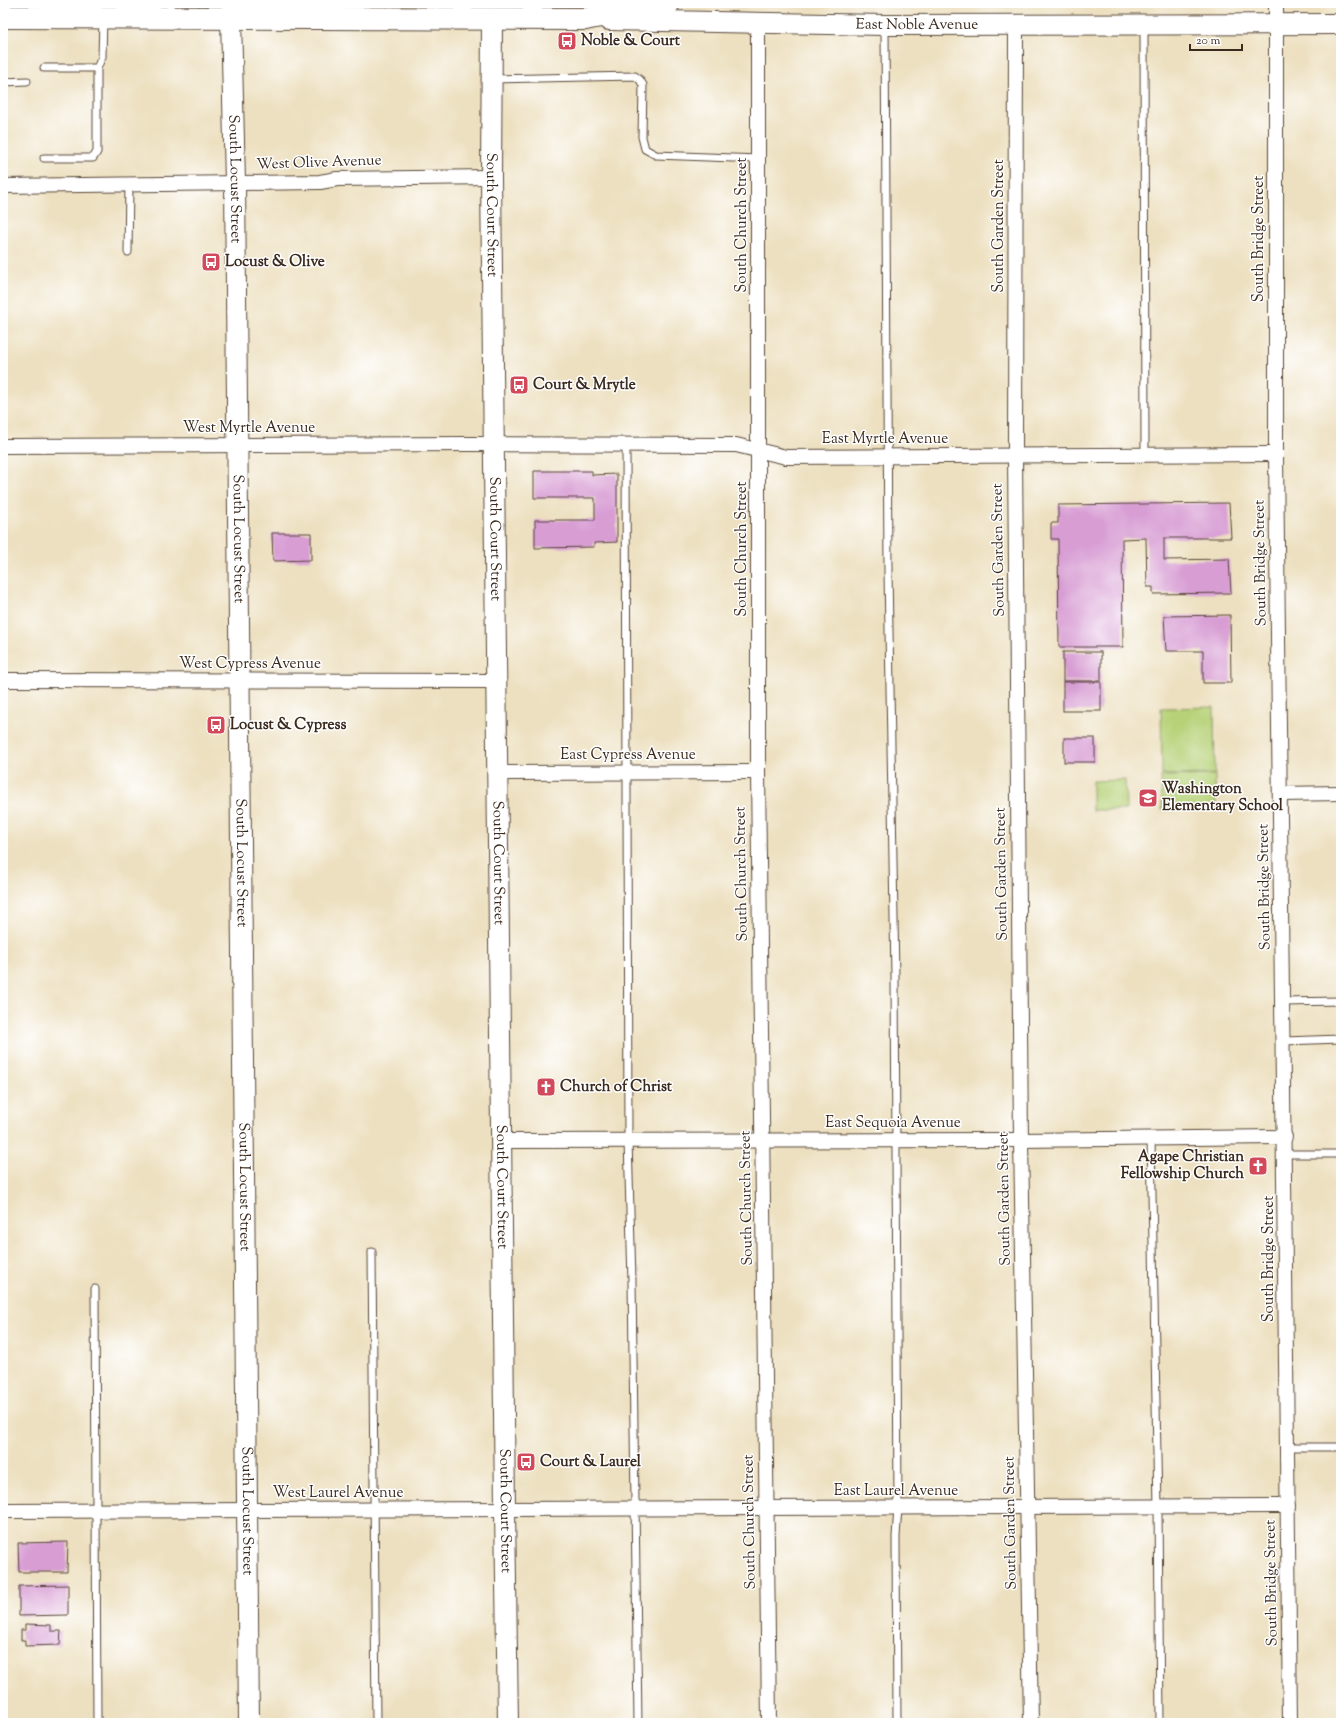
<svg xmlns="http://www.w3.org/2000/svg" width="1344" height="1726" viewBox="0 0 1344 1726" font-family="'Sorts Mill Goudy',serif">
<style>
.green{fill:#b6d177;stroke:#787e4a}
.building{fill:#d89ed4}
.lines{fill:none;stroke-linecap:round;stroke-linejoin:round}
.lane-casing{stroke:#564536;stroke-width:9}
.street-casing{stroke:#564536;stroke-width:16}
.secondary-casing{stroke:#564536;stroke-width:22}
.primary-casing{stroke:#564536;stroke-width:24}
.highway-casing{stroke:#564536;stroke-width:24}
.lane{stroke:#fff;stroke-width:7}
.street{stroke:#fff;stroke-width:14}
.secondary{stroke:#fff;stroke-width:20}
.primary{stroke:#fff;stroke-width:22}
.highway{stroke:#fff;stroke-width:22}
.labels{text-anchor:middle;dominant-baseline:central;stroke-width:3;stroke-linejoin:round;paint-order:stroke}
.street-label{font-size:15px;fill:#3b2a1e;stroke:#fff}
.poi-label{font-size:15px;font-weight:bold;fill:#3b2a1e;stroke:#fff;text-anchor:start}
</style>
<rect width="100%" height="100%" fill="#fff"/>
<filter id="ink" filterUnits="userSpaceOnUse"><feTurbulence type="fractalNoise" baseFrequency=".025" numOctaves="2"/><feDisplacementMap in="SourceGraphic" scale="8" xChannelSelector="R" yChannelSelector="G"/><feConvolveMatrix kernelMatrix="1 2 1 2 8 2 1 2 1" color-interpolation-filters="sRGB"/></filter>
<filter id="wash" filterUnits="userSpaceOnUse"><feTurbulence type="fractalNoise" baseFrequency=".012" numOctaves="4" result="noise"/><feDisplacementMap in="SourceGraphic" scale="16" xChannelSelector="R" yChannelSelector="G"/><feGaussianBlur stdDeviation="0.9" result="paint"/><feColorMatrix in="noise" values="0 0 0 0 0 0 0 0 0 0 0 0 0 0 0 0 0 1.4 0 .05"/><feComposite in="paint" operator="in"/></filter>
<g filter="url(#wash)">
<rect width="100%" height="100%" fill="#ede0c0"/>
<g class="green">
<path d="M1214,707l1,67 -53,1 -1,-67z"/>
<path d="M1215,775l1,34 -54,1 -1,-34z"/>
<path d="M1125,780l1,30h-34v-29z"/>
</g>
<g id="blocks">
<g class="building">
<path d="M534,471h58v4l25,-1v68l-23,1v4l-59,1v-28h60v-22h-61z"/>
<path d="M1229,503l2,35h-67v22l65,-1 2,34 -78,1v-7h-6l-1,-49 -24,1 1,108h-64l-1,-108h-7v-16h7v-18z"/>
<path d="M272,533h39v27l-38,1z"/>
<path d="M1230,615l1,68h-28v-32h-37l-2,-35z"/>
<rect x="1063" y="652" width="38" height="29"/>
<rect x="1063" y="682" width="38" height="29"/>
<rect x="1064" y="738" width="31" height="24"/>
<path d="M68,1542l-1,30h-48l-1,-29z"/>
<path d="M68,1585v30l-49,1v-30z"/>
<path d="M25,1624l26,1v6h10l-1,14 -35,1v-6h-4v-10h4z"/>
</g>
</g>
</g>
<g filter="url(#ink)">
<use href="#blocks" fill-opacity="0" stroke="#564536" stroke-width="1"/>
<g class="lines">
<g class="lane-casing">
<g id="lane">
<path d="M170,3l2,12"/>
<path d="M885,25l3,547 7,404 3,531 -2,30 1,186"/>
<path d="M1144,25l1,430"/>
<path d="M44,68h53l5,-11 1,-38"/>
<path d="M493,79l142,-3 5,4 3,5 -1,52 3,12 11,6 103,4"/>
<path d="M3,82l24,-1"/>
<path d="M44,158h49l4,-6v-84"/>
<path d="M128,252l1,-67"/>
<path d="M626,444l2,696 4,141 6,442"/>
<path d="M1283,1002l58,-1"/>
<path d="M1284,1041l57,-2"/>
<path d="M1151,1139l7,369 2,215"/>
<path d="M1285,1154h56"/>
<path d="M372,1252l4,471"/>
<path d="M95,1289l2,434"/>
<path d="M1287,1447h54"/>
</g>
</g>
<g class="street-casing">
<g id="street">
<path d="M1276,3v451l14,1269"/>
<path d="M758,24v748l11,951"/>
<path d="M1016,26l-1,429 6,685 10,583"/>
<path d="M3,186l317,-4 17,-3 154,-2"/>
<path d="M3,446l466,-2 267,1 50,12 490,-3"/>
<path d="M3,680l493,1"/>
<path d="M498,773l260,-1"/>
<path d="M1281,794l60,-1"/>
<path d="M501,1141l520,-1 264,-3"/>
<path d="M3,1511l1285,-5"/>
</g>
</g>
<g class="secondary-casing">
<g id="secondary">
<path id="s1" d="M231,17l4,165 14,1541"/>
<path id="s2" d="M492,19l-1,158 14,1333 3,213"/>
<path id="s3" d="M609,20l276,5 456,-1"/>
</g>
</g>
<g class="primary-casing">
<path id="primary" d="M3,17l582,2"/>
</g>
<g class="highway-casing">
<path id="highway" d="M585,19l84,-16"/>
</g>
<use href="#lane" class="lane"/>
<use href="#street" class="street"/>
<use href="#secondary" class="secondary"/>
<use href="#primary" class="primary"/>
<use href="#highway" class="highway"/>
</g>
</g>
<defs>
<g id="bus-square" transform="scale(1)"><rect x="-9" y="-9" width="18" height="18" rx="4" fill="#d1495b" stroke="#fff"/><path d="M-5-6H5V4H4V6H2V4H-2V6H-4V4H-5ZM-3.5-4V0h7V-4ZM-3.5 1.2v1.5H-2V1.2ZM2 1.2v1.5H3.5V1.2Z" fill="#fff"/></g>
<g id="school-square" transform="scale(1)"><rect x="-9" y="-9" width="18" height="18" rx="4" fill="#d1495b" stroke="#fff"/><path d="M0-5L7-2L0 1L-7-2ZM-4 1L0 2.5L4 1V4Q0 6-4 4Z" fill="#fff"/></g>
<g id="church-square" transform="scale(1)"><rect x="-9" y="-9" width="18" height="18" rx="4" fill="#d1495b" stroke="#fff"/><path d="M-1.2-6h2.4v3.5h3.3v2.4h-3.3V6h-2.4V-.1h-3.3v-2.4h3.3Z" fill="#fff"/></g>
</defs>
<g fill-rule="evenodd">
<use href="#bus-square" x="567" y="41"/>
<use href="#bus-square" x="211" y="262"/>
<use href="#bus-square" x="519" y="385"/>
<use href="#bus-square" x="216" y="725"/>
<use href="#school-square" x="1148" y="798"/>
<use href="#church-square" x="546" y="1087"/>
<use href="#church-square" x="1258" y="1166"/>
<use href="#bus-square" x="526" y="1462"/>
</g>
<g class="labels">
<g class="street-label">
<text stroke="none"><textPath href="#s3" startOffset="308">East Noble Avenue</textPath></text>
<text transform="translate(319 163) rotate(-2)">West Olive Avenue</text>
<text stroke="none"><textPath href="#s1" startOffset="162">South Locust Street</textPath></text>
<text stroke="none"><textPath href="#s2" startOffset="196">South Court Street</textPath></text>
<text transform="translate(742 225) rotate(-90)">South Church Street</text>
<text transform="translate(999 226) rotate(-90)">South Garden Street</text>
<text transform="translate(1259 239) rotate(-90)">South Bridge Street</text>
<text x="249" y="428">West Myrtle Avenue</text>
<text x="885" y="439">East Myrtle Avenue</text>
<text stroke="none"><textPath href="#s1" startOffset="522">South Locust Street</textPath></text>
<text stroke="none"><textPath href="#s2" startOffset="520">South Court Street</textPath></text>
<text transform="translate(742 549) rotate(-90)">South Church Street</text>
<text transform="translate(999 550) rotate(-91)">South Garden Street</text>
<text transform="translate(1261 563) rotate(-91)">South Bridge Street</text>
<text x="250" y="664">West Cypress Avenue</text>
<text x="628" y="755">East Cypress Avenue</text>
<text stroke="none"><textPath href="#s1" startOffset="846">South Locust Street</textPath></text>
<text stroke="none"><textPath href="#s2" startOffset="844">South Court Street</textPath></text>
<text transform="translate(742 874) rotate(-91)">South Church Street</text>
<text transform="translate(1002 874) rotate(-91)">South Garden Street</text>
<text transform="translate(1265 887) rotate(-91)">South Bridge Street</text>
<text x="893" y="1123">East Sequoia Avenue</text>
<text stroke="none"><textPath href="#s1" startOffset="1170">South Locust Street</textPath></text>
<text stroke="none"><textPath href="#s2" startOffset="1168">South Court Street</textPath></text>
<text transform="translate(747 1198) rotate(-91)">South Church Street</text>
<text transform="translate(1005 1199) rotate(-91)">South Garden Street</text>
<text transform="translate(1269 1259) rotate(-90)">South Bridge Street</text>
<text x="896" y="1491">East Laurel Avenue</text>
<text x="338" y="1493">West Laurel Avenue</text>
<text stroke="none"><textPath href="#s1" startOffset="1494">South Locust Street</textPath></text>
<text stroke="none"><textPath href="#s2" startOffset="1492">South Court Street</textPath></text>
<text transform="translate(750 1522) rotate(-91)">South Church Street</text>
<text transform="translate(1011 1523) rotate(-91)">South Garden Street</text>
<text transform="translate(1272 1583) rotate(-91)">South Bridge Street</text>
</g>
<g class="poi-label">
<text x="581" y="41">Noble &amp; Court</text>
<text x="225" y="262">Locust &amp; Olive</text>
<text x="533" y="385">Court &amp; Mrytle</text>
<text x="230" y="725">Locust &amp; Cypress</text>
<text x="1162" y="789">Washington<tspan x="1162" dy="17">Elementary School</tspan></text>
<text x="560" y="1087">Church of Christ</text>
<text x="1244" y="1157" text-anchor="end">Agape Christian<tspan x="1244" dy="17">Fellowship Church</tspan></text>
<text x="540" y="1462">Court &amp; Laurel</text>
</g>
</g>
<rect width="1344" height="1726" fill="none" stroke="#fff" stroke-width="16"/>
<path d="M1190 44v6h52v-6" fill="none" stroke="#3b2a1e" stroke-width="2"/>
<text x="1196" y="44" font-size="12" fill="#3b2a1e" stroke="#ffffff" stroke-width="3" paint-order="stroke">20 m</text>
</svg>
